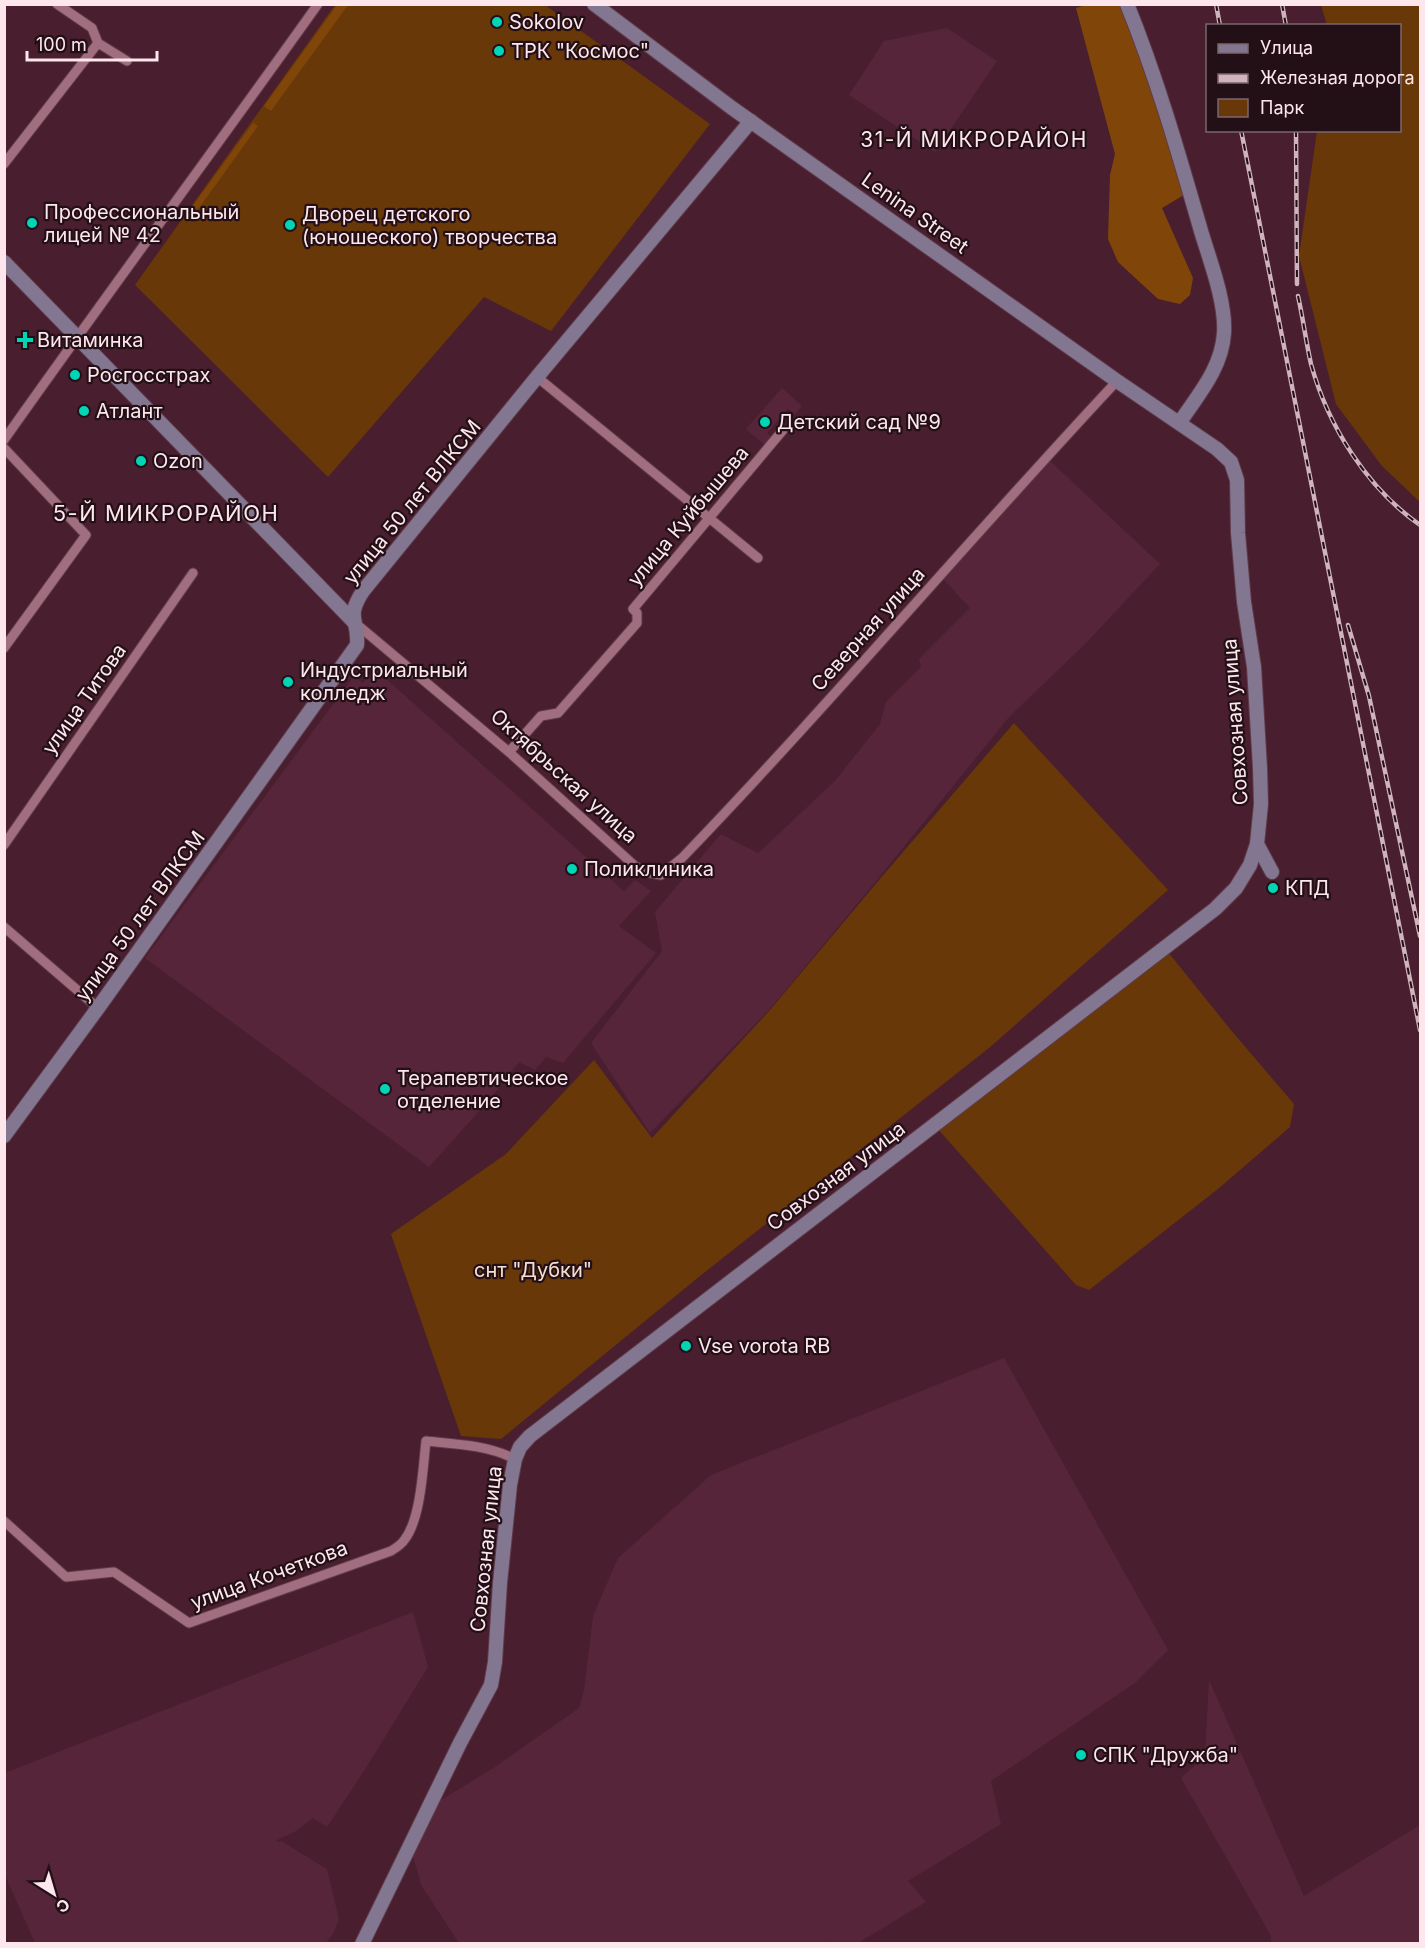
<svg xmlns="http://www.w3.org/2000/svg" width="1425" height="1948" viewBox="0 0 1425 1948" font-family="Inter,sans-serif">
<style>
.built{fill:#572539}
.green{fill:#693808}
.forest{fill:#804509}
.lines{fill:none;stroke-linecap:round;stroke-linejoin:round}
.street-casing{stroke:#5f3b4a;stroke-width:11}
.secondary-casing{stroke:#5f3b4a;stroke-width:16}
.street{stroke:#a16e7f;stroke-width:9}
.secondary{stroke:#837690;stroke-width:14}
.rail-casing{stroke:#d0b3bc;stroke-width:4.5}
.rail{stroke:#231017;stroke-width:2;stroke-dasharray:7;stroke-linecap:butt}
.poi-dot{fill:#01d5b6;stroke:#231017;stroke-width:2}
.labels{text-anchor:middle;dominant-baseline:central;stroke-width:4.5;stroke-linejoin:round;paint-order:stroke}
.poi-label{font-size:20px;fill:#fee6ed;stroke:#231017;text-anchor:start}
.street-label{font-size:20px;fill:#fee6ed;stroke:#231017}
.park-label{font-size:20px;fill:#f4dece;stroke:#231017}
.neighbourhood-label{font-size:21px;letter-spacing:1.5px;fill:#fee6ed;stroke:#231017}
.quarter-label{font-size:22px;letter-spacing:1.5px;fill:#fee6ed;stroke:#231017}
</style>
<rect width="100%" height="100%" fill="#491e2f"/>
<g class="built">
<path d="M947,28l50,33 -62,91 -86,-57 35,-54z"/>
<path d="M782,388l20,18 -7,8 -7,-5 -21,24 6,6 -7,7 -20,-17z"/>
<path d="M1049,460l111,104 -74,79 -77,74 -132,163 -107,129 -120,124 -59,-90 71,-92 -7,-39 66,-78 37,19 77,-72 45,-57 6,-22 35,-35 -2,-8 51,-51 -27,-29z"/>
<path d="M375,669l249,222 11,-11 16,11 -32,35 37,27 -93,110 -17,-6 -11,13 -16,-8 -29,37 -61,68 -284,-209 209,-282 9,7z"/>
<path d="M1004,1358l164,292 -32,32 -145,99 10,43 -93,57 18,21 -68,41h-26l-2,-2 -5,3 -366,-1 -38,-58 -12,-44 19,-33 67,-41 84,-59 5,-18 9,-74 25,-58 93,-83z"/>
<path d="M413,1612l15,55 -64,104 -37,56 -14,-9 -17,13 -19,9v2l4,-1 46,28 12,51 -6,14 -7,9h-281v-1l-10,1 -30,-68v-102z"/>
<path d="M1209,1680l95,216 116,-71v118h-149v-7l-90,-158 24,-22z"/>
</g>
<g class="green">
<path d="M335,5h210l165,119 -159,207 -67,-34 -156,180 -193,-192z"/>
<path d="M1321,5h99v497l-38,-36 -46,-62 -37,-148 18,-125 83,-1v-104l-73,-1z"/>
<path d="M1014,723l154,167 -179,158 -289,228 -199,163 -40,-3 -70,-202 115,-80 88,-94 58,78 118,-128 109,-130z"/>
<path d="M1168,952l62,77 64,75 -4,23 -72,62 -129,101 -13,-5 -139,-157z"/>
</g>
<g class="forest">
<path d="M1124,4l29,85 31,106 -22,13 31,70 -3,17 -10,9 -22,-5 -40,-37 -10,-23 2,-64 5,-21 -39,-146 10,-3z"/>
<path d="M337,5h11l-77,106 -7,-5z"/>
<path d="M253,123l5,3 -64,89 -5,-4z"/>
</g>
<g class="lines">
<g class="street-casing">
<g id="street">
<path d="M57,4l35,24 6,15 29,18"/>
<path d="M4,164l94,-121"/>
<path d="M537,377l221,181"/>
<path d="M4,440c103,-146 210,-290 314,-436"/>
<path d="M4,448l82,87 -82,113"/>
<path d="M354,622l155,130 126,114 11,6 15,3 21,-17c149,-155 288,-320 435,-477"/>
<path d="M509,752l32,-36 17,-3 79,-90v-10l-4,-4 150,-179"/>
<path d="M4,845l189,-272"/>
<path d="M4,927l94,81"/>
<path d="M4,1521l62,56 48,-5 75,51 202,-72c5,-3 11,-7 14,-12 16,-21 18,-72 21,-98 30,3 61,4 89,18"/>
</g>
</g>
<g class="secondary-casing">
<g id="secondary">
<path d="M1127,4c30,74 52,151 74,227 9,30 25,71 23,102 -2,35 -26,62 -44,89"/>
<path d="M4,262l350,360"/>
<path d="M1257,844l15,28"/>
<path d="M4,1136l94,-128 259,-363c2,-27 -12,-26 6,-54l174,-214 214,-256"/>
<path d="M362,1944l98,-201 31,-58 4,-23 5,-79 10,-98 5,-26 5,-12 10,-11c228,-176 457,-351 685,-527l21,-21 14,-23 7,-21 4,-40 -1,-36 -6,-101 -10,-65 -6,-69 -1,-53 -6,-18 -14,-13 -100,-68 -385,-273 -138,-104"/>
</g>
</g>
<use href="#street" class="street"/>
<use href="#secondary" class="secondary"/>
<g class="rail-casing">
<g id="rail">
<path d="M1216,4l4,22"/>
<path d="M1282,4l4,22"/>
<path d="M1241,130l179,900"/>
<path d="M1296,130l1,154"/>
<path d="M1298,296c5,22 8,46 13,68 17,62 56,124 109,161"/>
<path d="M1348,625l21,71 51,240"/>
</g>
</g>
<use href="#rail" class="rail"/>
</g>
<g class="poi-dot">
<circle cx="497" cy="22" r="6"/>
<circle cx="499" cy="51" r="6"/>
<circle cx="32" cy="223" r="6"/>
<circle cx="290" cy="225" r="6"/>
<path d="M22 331h6v6h6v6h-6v6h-6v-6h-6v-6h6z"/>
<circle cx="75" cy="375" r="6"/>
<circle cx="84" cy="411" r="6"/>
<circle cx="765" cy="422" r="6"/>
<circle cx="141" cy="461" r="6"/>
<circle cx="288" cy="682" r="6"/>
<circle cx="572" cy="869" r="6"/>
<circle cx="1273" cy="888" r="6"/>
<circle cx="385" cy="1089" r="6"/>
<circle cx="686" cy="1346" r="6"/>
<circle cx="1081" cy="1755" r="6"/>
</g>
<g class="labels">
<g class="poi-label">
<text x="509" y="22">Sokolov</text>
<text x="511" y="51">ТРК "Космос"</text>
<text x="44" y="212">Профессиональный<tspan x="44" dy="23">лицей № 42</tspan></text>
<text x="302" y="214">Дворец детского<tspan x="302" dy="23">(юношеского) творчества</tspan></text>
<text x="37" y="340">Витаминка</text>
<text x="87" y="375">Росгосстрах</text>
<text x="96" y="411">Атлант</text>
<text x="777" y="422">Детский сад №9</text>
<text x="153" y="461">Ozon</text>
<text x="300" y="670">Индустриальный<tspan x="300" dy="23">колледж</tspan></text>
<text x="584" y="869">Поликлиника</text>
<text x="1285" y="888">КПД</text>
<text x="397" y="1078">Терапевтическое<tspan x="397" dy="23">отделение</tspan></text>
<text x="698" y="1346">Vse vorota RB</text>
<text x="1093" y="1755">СПК "Дружба"</text>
</g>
<g class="street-label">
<text transform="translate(915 213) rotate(35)">Lenina Street</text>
<text transform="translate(412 502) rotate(-51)">улица 50 лет ВЛКСМ</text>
<text transform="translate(688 516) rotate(-50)">улица Куйбышева</text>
<text transform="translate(868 629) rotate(-48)">Северная улица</text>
<text transform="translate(84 699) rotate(-55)">улица Титова</text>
<text transform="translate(1235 722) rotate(-94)">Совхозная улица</text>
<text transform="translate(564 776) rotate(42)">Октябрьская улица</text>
<text transform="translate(140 916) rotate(-54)">улица 50 лет ВЛКСМ</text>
<text transform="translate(836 1176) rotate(-37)">Совхозная улица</text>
<text transform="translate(486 1549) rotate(-84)">Совхозная улица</text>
<text transform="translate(269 1575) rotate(-20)">улица Кочеткова</text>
</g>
<g class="park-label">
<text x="533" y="1270">снт "Дубки"</text>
</g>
<g class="neighbourhood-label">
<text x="974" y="139">31-Й МИКРОРАЙОН</text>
</g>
<g class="quarter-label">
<text x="166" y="513">5-Й МИКРОРАЙОН</text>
</g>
</g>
<rect width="1425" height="1948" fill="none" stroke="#fee6ed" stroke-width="12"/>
<rect x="1206" y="24" width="195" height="108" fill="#231017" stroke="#7b666d" stroke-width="1.5"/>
<rect x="1218" y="44" width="30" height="9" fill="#837690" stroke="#7b666d" stroke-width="1.5"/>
<text x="1260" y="54" font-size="18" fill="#fee6ed">Улица</text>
<rect x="1218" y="74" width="30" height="9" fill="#d0b3bc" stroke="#7b666d" stroke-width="1.5"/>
<text x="1260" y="84" font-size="18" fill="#fee6ed">Железная дорога</text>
<rect x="1218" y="99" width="30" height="18" fill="#693808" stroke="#7b666d" stroke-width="1.5"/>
<text x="1260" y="114" font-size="18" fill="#fee6ed">Парк</text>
<g transform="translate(54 1894) rotate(143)" stroke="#231017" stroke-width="4.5" paint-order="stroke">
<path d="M0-4.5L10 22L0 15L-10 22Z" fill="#fee6ed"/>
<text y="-9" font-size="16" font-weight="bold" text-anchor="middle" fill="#fee6ed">С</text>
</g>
<path d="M27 51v9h130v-9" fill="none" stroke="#fee6ed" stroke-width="3"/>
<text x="36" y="51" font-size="18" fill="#fee6ed" stroke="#231017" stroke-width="4.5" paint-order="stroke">100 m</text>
</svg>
